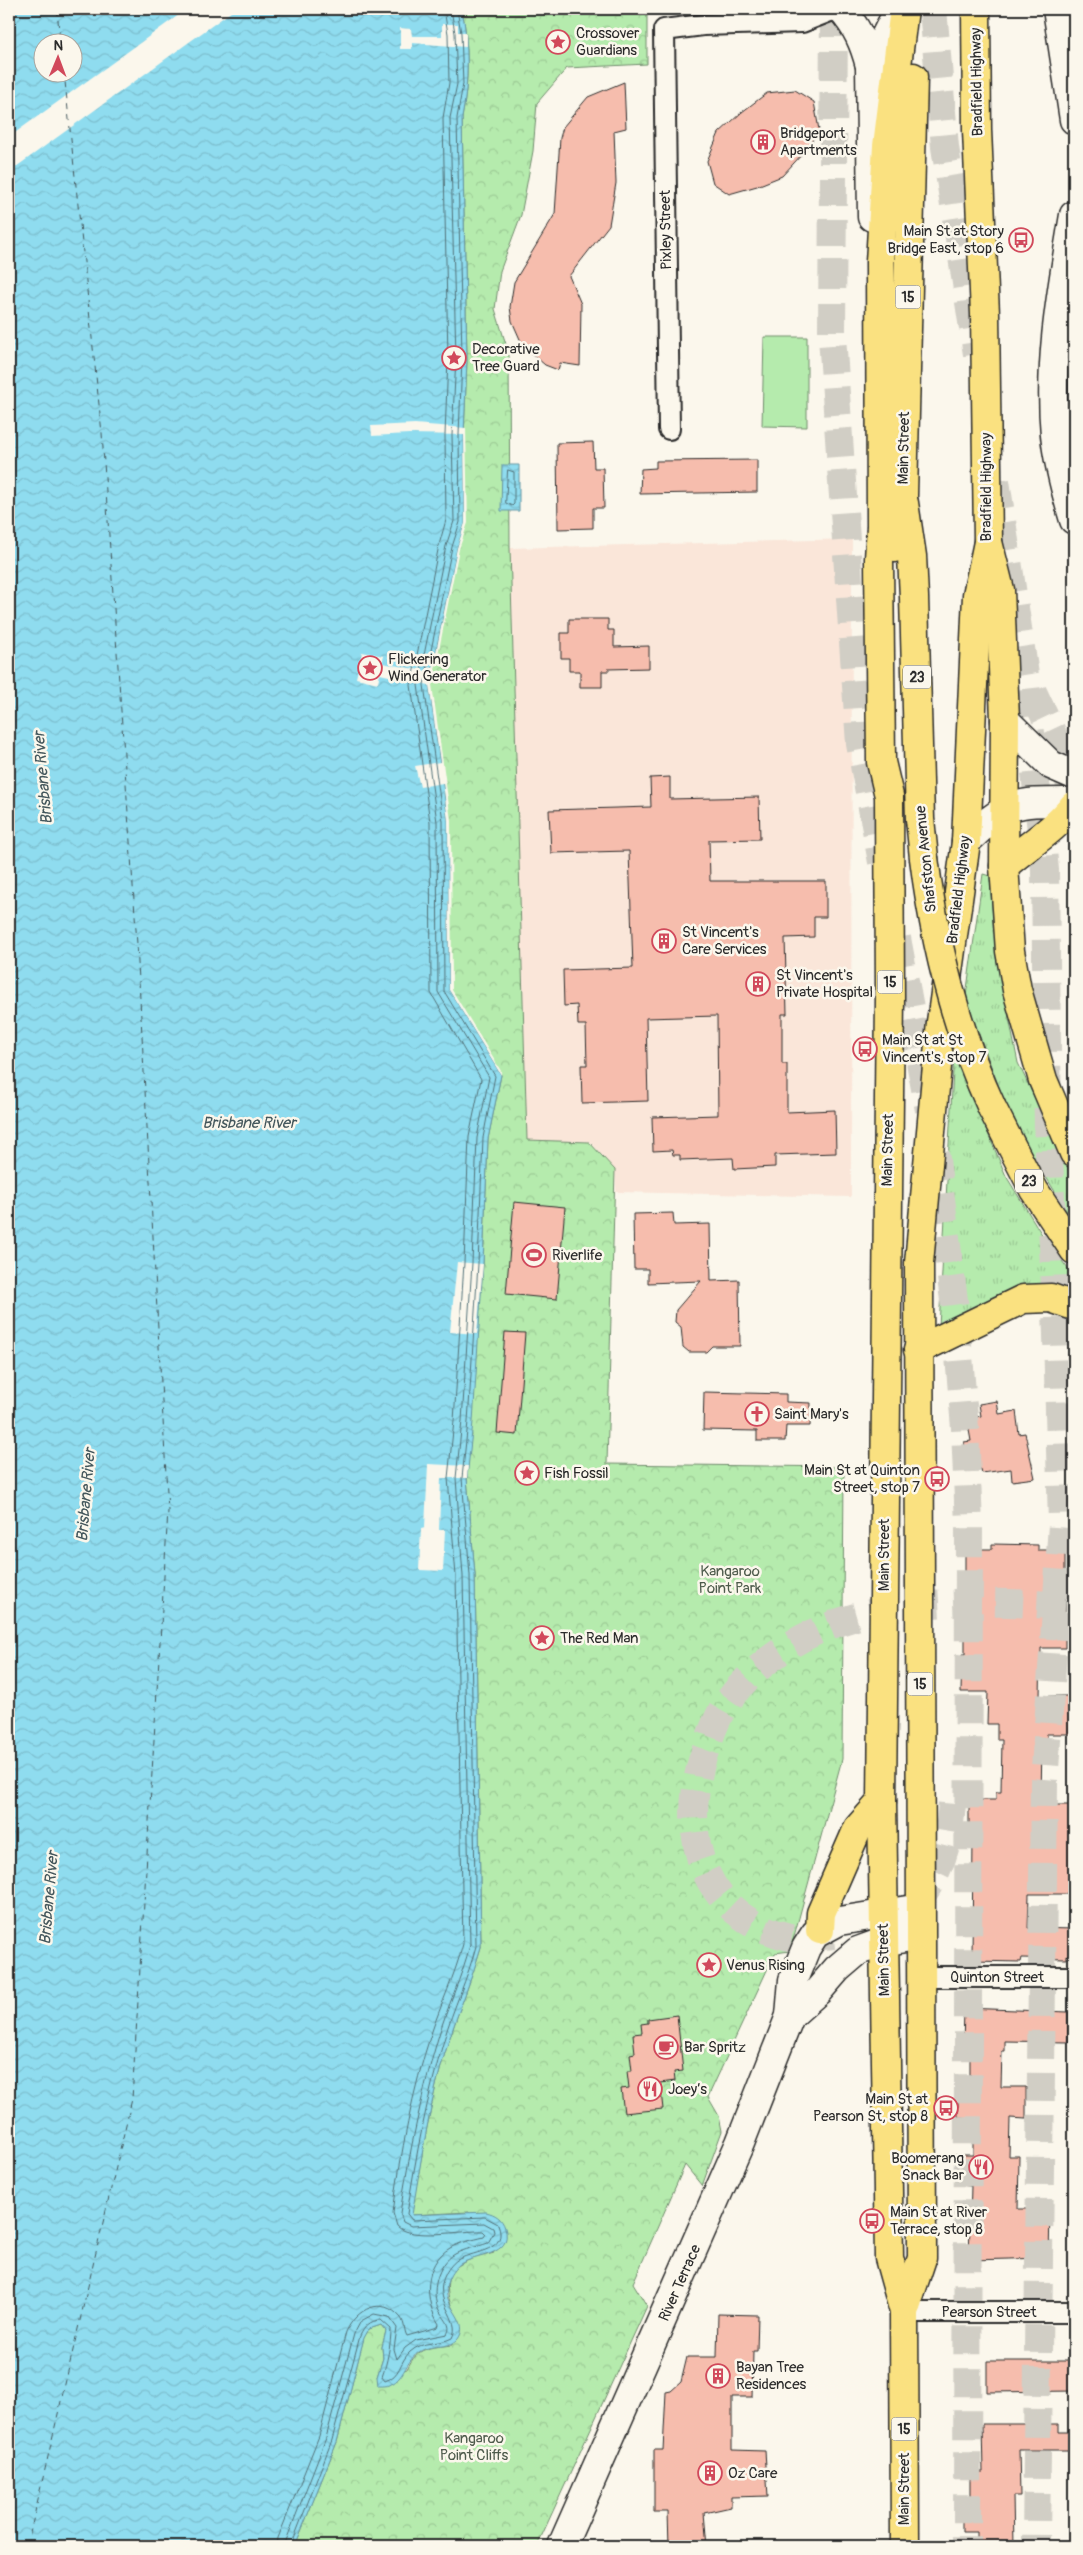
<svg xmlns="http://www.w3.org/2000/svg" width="1083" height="2555" viewBox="0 0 1083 2555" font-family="Pangolin,sans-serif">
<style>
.built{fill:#fae6d9}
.grass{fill:url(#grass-tufts);stroke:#708b6c}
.forest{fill:url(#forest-crowns);stroke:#708b6c}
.pitch{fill:#b5ebad;stroke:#708b6c}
.water{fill:url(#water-waves);stroke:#6795a1;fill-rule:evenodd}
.pier{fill:#fbf7ec}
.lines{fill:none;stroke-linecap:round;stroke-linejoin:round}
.shore{stroke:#537279;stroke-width:1}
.ferry{stroke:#44575c;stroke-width:1;stroke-dasharray:6 5;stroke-linecap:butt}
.building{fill:#f6bdad;stroke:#2b2b2b}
.highway-tunnel{stroke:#d1cec5;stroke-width:28;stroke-dasharray:28 14;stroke-linecap:butt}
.street-casing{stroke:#2b2b2b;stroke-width:24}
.secondary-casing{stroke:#2b2b2b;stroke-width:31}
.primary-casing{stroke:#2b2b2b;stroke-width:31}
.highway-casing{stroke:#2b2b2b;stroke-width:31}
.street{stroke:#fbf7ec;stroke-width:20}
.secondary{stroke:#fbf7ec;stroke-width:28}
.primary{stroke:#fae180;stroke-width:28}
.highway{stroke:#fae180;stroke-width:28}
.primary-bridge-casing{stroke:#2b2b2b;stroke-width:31;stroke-linecap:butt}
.primary-bridge{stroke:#fae180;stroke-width:28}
.labels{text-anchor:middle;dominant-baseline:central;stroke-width:5;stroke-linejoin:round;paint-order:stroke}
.shield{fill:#fbf7ec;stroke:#696865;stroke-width:1}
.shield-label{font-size:14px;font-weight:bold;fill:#2b2b2b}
.poi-label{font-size:15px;fill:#2b2b2b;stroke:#fbf7ec;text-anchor:start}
.street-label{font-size:15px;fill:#2b2b2b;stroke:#fbf7ec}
.park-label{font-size:15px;fill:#4e5b4c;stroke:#fbf7ec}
.water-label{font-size:16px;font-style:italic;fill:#44575c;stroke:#fbf7ec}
</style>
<defs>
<pattern id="grass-tufts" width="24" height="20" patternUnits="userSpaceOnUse" patternTransform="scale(1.25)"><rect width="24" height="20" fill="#b5ebad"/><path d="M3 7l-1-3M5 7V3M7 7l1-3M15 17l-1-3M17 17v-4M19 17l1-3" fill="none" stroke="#9cca95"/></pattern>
<pattern id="forest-crowns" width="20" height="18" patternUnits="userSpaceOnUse" patternTransform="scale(1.25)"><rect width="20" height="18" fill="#b5ebad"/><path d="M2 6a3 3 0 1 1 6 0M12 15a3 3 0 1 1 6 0" fill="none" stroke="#9cca95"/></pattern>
<pattern id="water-waves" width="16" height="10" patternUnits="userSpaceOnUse" patternTransform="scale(1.25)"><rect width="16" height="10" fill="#8fdcef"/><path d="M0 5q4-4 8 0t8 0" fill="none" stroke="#7cbdcd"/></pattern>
</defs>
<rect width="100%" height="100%" fill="#fbf7ec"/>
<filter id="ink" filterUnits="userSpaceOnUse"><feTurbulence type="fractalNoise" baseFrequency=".02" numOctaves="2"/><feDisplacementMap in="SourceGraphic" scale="10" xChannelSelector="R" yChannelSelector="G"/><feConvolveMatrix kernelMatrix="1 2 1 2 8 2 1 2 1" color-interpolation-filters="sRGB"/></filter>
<g filter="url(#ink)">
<path class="built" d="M852,539l-1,658 -235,-5 -1,-22 -25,-28 -63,-2 -17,-592z"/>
<g class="grass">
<path d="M983,874l7,2 3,44 12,78 13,65 56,116v44l-51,-84 -18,-36 -36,-95 -3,-12z"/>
<path d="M954,1053l52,123 35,57 33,44v16l-135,34z"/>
</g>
<path class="forest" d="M462,9h185v55l-80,4 -30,35 -4,48 -12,64 -21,56 -5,38 14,45 1,194 17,592 62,2 26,28 -8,294 237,3 -2,292 -52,192 -15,2 -67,144 11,19 3,15 -20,55 -17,-21 -52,118 14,23 -110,240h-242l42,-104 27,-105 5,-8 12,-4 5,6 -4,16 1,11 -6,19 30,-8c11,-23 22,-21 45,-24l6,-26c-10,-16 -19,-43 3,-55 9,-6 23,-8 33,-11l-25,-41 -58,3c11,-58 19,-118 38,-175 10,-31 23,-61 32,-93l-6,-372 -8,-97 16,-214 5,-125 13,-64 -52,-85 -1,-169 -19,-136 36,-181 -1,-69 3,-76 -5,-241c7,-37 7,-72 0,-109z"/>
<path class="pitch" d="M764,337h43v90l-45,-1z"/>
<g class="water">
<path d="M9,9h453c7,37 7,72 0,109l5,241 -3,76 1,88 -8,25 -28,137 19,136 1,169 52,85 -13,64 -5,125 -10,158 -6,56 8,97 6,372c-9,32 -22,62 -32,93 -19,57 -27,116 -37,175l74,-3c9,2 16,6 19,16 9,28 -31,27 -45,36 -3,2 -8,8 -10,12 -14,26 16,39 11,57 -6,19 -28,9 -42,19 -17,12 -15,36 -41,34l-1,-9 6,-19 -1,-11 4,-16 -5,-6 -12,4 -5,9 -27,104 -42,104h-286zM42,42h30v30h-30z"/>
<path d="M502,465h17v46h-18z"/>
</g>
<g class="pier">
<path d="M187,9h48l-226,163v-35z"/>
<path d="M442,24h16v8h8v15l-54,-4v6h-12v-21l11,1 1,7h30z"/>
<path d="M415,424l51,4 2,95 -9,26 -27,136 19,135 1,170 49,81v4l-52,-85 -1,-169 -5,-38 -23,4 -5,-21 25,-4 -11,-77 -49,-11 -2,9 -22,-5 6,-26 22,4 -2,7 50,9 25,-124 8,-25 -1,-88 -55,-1 -37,2 -1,-10z"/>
<path d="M457,1262l26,2 -6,70 -27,-2z"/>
<path d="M428,1464l40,2 -1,12h-26l-2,52h6l-2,41 -24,-1 2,-42 4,-1z"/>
</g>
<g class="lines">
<g class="shore">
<path d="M508,470l6,2v32l-2,2 -6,-3z"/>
<path d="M277,2546l1,-8 41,-102 27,-104c10,-23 36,-37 55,-14 4,6 3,13 6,18l31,-9 1,-3c-15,-23 -16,-60 11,-76 10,-6 23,-8 34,-11l2,-3 -3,-3c-20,-1 -72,10 -86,-5l-4,-13c7,-57 20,-125 38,-179 10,-30 24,-59 32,-90l-7,-368 -8,-98 6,-57 10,-158 5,-126 12,-58 -50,-86 -1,-171 -19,-137 28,-140 7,-25 -1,-85 3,-77 -5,-240 6,-35 -1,-49 -4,-25"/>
<path d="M284,2546l42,-108 28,-104 7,-13 13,-7 15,3 8,11 -3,21 3,10 8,-11 11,-8 31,-6c6,-9 -4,-16 -8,-24 -9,-17 -2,-46 16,-56 9,-5 22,-7 33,-11l6,-11 -1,-4 -9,-5 -73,3 -8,-4 -3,-9c9,-58 21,-118 38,-175 9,-31 24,-61 32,-93l-7,-369 -7,-98 6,-57 10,-158 5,-125 12,-61 -51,-85 -1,-170 -19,-137 28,-139 8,-25 -2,-86 4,-77 -6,-240 7,-34 -2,-51 -4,-24"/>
<path d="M291,2546l41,-106 28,-104c4,-9 10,-16 21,-16l10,9c0,15 -4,34 -9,48l3,4c16,-5 14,-19 25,-29 13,-12 29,-7 42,-14 11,-20 -22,-36 -6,-65 2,-4 8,-12 13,-14 16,-8 50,-8 39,-35l-13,-7 -73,3 -5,-6c9,-59 20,-117 37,-174 9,-32 24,-62 32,-94l-6,-371 -8,-97 6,-56 10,-158 5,-126 12,-62 -51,-85 -1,-170 -19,-136 28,-138 8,-25 -1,-87 3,-77 -5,-240 6,-34 -2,-51 -4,-24"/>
</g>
<g class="ferry">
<path d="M57,9l3,33"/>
<path d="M27,2546l105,-447 36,-588 -31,-567 -35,-511 -38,-361"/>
</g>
</g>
<g class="building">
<path d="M624,82l2,46 -12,3 2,52 -7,42 -40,51 12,28 -1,62 -20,-3 -2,7 -13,-5 -22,-19 -11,-25 -2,-14 4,-25 41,-68 5,-76 3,-11 25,-30z"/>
<path d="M795,90l19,12 5,28 -14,21 -23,25 -25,10 -28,8 -16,-11 -6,-22 12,-28 23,-21 25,-19z"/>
<path d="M593,442l1,26h9l1,40h-11v20l-35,1 -1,-86z"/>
<path d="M757,460v32l-117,2 1,-25 15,-1v-7z"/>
<path d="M569,619h39v11h6v17l35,-1v22l-41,1v2h-6v16h-22v-16h-11v-13h-8v-25h8z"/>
<path d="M670,777v22l89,-2 1,42 -51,1 1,41h116v36h-12v20l-29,1 2,76h-5v50h5v48l48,-2 1,43 -61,2v12l-41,2 -1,-11 -53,2v-5h-7l-1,-5 -19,1 -1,-34 66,-2 -1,-99 -71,2 2,83 -66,2 -1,-38h6l-1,-40h-8l-1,-20 -13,1 -1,-36 70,-2 -4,-117 -78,2 -2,-43 102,-3 -1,-29z"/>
<path d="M514,1202l51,5 -8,92 -51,-5z"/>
<path d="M673,1213l1,12 36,-1 1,57 28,-1 1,66h-28l-6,6h-17l-6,-5 -2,-20 -6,-5 1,-12 25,-29 -53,2v-14h-14l-1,-55z"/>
<path d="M505,1332l20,1 -8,102 -20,-2z"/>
<path d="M704,1392l82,2v8l25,1 -1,23h-24l-1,15h-28v-10l-54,-1z"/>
<path d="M997,1401l2,13 17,-3 3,23 6,-1 10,45 -23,3 -1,-12 -29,4 -1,-4 -6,1 -1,-6 -7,1 -3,-23 7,-1 -4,-22 14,-3 -2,-12z"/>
<path d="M992,1544l46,1v5h27v98h-24l-1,48h34v38h-27v7h-5l-1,59h4v5h27l-1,58h3v31h-45l-1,34 46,1v26h-7v4l-45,-1 -1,4 -49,-1 1,-125h-4v-36h27v-8h5l1,-52h-5v-16h-10l1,-32h-27l1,-38h3v-105h27z"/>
<path d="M964,2008l104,4v30l-63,-1v10h-3l-1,36h25v32l-16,-1 -1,38h10l-1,53h32l-1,49 -80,2 2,-74 -16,-1v-30h18v-37l-15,-1v-31h12v-36h-7z"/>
<path d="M677,2015l6,56 -9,1 1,9 -15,2 3,26 -39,4 -3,-24 8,-1 -2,-17h5l-2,-17 5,-1 -2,-19 9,-1 -1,-9 7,-1v-4z"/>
<path d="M718,2314l40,1 -1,36h-4l-1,46h-20v53l33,1 3,45 -37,1v10l-27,6 3,33h-38l-1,-34h-14v-62h9l3,-58 5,-1 10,-9 6,-25h30z"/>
<path d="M987,2361h87v30l-87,1z"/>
<path d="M982,2424h77v8h15v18h-55l1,46h-7l1,50h-38v-14h-14v-26h8v-34h13z"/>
</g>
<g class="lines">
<g class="highway-tunnel">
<path d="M834,9l-2,327 28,408 22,118"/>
<path d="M933,9l12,138 32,207"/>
<path d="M996,481l29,194 20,195 3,265 9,199 5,191 -18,258 -8,763"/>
<path d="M1033,692l28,59 13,50"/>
<path d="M897,938l32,172"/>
<path d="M935,1152l20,156 10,120 4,97 -2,1021"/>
<path d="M914,1907c32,-44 35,-63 39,-117"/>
<path d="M834,1935c-14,1 -32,5 -45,2 -90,-21 -111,-107 -84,-186 6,-17 13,-37 24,-51 23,-32 59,-57 95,-72 79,-33 167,-26 250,-22"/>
</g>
<g class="street-casing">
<g id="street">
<path d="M669,429l-5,-399 39,-5 99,-3 33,-13"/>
<path d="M920,1977h154"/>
<path d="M904,2312h170"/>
</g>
</g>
<g class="secondary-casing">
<g id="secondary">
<path d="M841,9c16,18 23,34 29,57l2,151"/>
<path d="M1057,9l17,111"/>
<path d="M870,66l29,-57"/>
<path d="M1074,215c-12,73 -26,146 -19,220 3,28 11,58 19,85"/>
<path d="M1005,720l46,45 23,10"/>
<path d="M966,842c43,-42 49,-40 108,-40"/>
<path d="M790,2016l28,-25 19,-22 21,-18 25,-9 37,-7"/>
<path d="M562,2546l178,-403 50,-127 3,-36 13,-32 9,-14 24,-13 81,-13"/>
</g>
</g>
<g class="primary-casing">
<g id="primary">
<path d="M904,503l8,53 2,41 6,222 4,39"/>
<path d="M988,542l12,48 5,130 -1,146 6,85 7,39 26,90 31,73"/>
<path d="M1004,866c23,-20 52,-37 70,-61"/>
<path d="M992,1108l42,82 40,60"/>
</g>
</g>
<g class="highway-casing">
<g id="highway">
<path d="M904,9l-17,137 -7,116 1,264 -2,33 2,203 8,34 1,200 -8,805 7,457 15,54 1,234"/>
<path d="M895,548l8,-52 10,-419"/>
<path d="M918,1350l105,-51 28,-1 23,8"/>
<path d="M820,1930l1,-17 37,-85 24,-27"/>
<path d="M904,2312l18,-54 -3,-995 22,-241 25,-180 11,-247 11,-53 -3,-228 -8,-184 -1,-121"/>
</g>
</g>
<use href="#street" class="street"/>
<use href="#secondary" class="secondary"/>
<use href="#primary" class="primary"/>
<use href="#highway" class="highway"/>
<g class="primary-bridge-casing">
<path id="primary-bridge" d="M924,858c11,87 31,170 68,250"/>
</g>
<use href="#primary-bridge" class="primary-bridge"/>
</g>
</g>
<defs>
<g id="sight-ring" transform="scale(1.25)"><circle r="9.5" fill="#fbf7ec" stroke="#d1495b" stroke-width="1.5"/><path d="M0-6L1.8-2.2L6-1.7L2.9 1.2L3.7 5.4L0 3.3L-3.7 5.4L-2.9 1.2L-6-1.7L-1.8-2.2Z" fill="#d1495b"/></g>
<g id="building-ring" transform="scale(1.25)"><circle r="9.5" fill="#fbf7ec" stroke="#d1495b" stroke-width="1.5"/><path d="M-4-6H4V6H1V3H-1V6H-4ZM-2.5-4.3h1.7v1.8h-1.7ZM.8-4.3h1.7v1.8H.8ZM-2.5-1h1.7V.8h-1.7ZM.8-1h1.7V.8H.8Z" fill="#d1495b"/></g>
<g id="bus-ring" transform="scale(1.25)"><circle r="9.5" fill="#fbf7ec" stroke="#d1495b" stroke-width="1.5"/><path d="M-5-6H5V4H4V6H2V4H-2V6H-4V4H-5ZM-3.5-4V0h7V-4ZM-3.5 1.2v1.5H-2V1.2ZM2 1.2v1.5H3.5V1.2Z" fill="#d1495b"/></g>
<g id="stadium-ring" transform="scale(1.25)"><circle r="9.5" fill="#fbf7ec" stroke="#d1495b" stroke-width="1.5"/><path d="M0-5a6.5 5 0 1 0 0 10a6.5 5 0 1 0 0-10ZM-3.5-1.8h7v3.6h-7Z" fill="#d1495b"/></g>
<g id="church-ring" transform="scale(1.25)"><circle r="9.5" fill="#fbf7ec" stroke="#d1495b" stroke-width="1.5"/><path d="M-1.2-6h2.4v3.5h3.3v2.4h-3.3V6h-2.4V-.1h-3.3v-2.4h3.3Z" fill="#d1495b"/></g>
<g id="cafe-ring" transform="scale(1.25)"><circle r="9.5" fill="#fbf7ec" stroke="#d1495b" stroke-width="1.5"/><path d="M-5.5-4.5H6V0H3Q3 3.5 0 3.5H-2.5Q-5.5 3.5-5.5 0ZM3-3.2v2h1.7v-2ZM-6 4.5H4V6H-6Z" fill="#d1495b"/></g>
<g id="restaurant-ring" transform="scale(1.25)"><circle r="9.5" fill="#fbf7ec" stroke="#d1495b" stroke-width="1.5"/><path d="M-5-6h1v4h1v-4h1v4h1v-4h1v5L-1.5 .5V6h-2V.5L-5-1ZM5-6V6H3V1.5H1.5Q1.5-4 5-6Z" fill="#d1495b"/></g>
</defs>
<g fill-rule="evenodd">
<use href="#sight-ring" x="558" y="42"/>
<use href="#building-ring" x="763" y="142"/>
<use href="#bus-ring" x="1021" y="240"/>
<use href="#sight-ring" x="454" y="358"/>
<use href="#sight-ring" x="370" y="668"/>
<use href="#building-ring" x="664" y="941"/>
<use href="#building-ring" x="758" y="984"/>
<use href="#bus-ring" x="865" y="1049"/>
<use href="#stadium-ring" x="534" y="1255"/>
<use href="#church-ring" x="757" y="1414"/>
<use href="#sight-ring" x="527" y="1473"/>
<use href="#bus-ring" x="937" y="1479"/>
<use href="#sight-ring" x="542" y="1638"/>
<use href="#sight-ring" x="709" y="1965"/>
<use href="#cafe-ring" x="666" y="2047"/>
<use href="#restaurant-ring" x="650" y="2089"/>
<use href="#bus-ring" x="946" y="2108"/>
<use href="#restaurant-ring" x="981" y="2167"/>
<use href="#bus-ring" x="872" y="2221"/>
<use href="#building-ring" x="718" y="2376"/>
<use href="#building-ring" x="710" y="2473"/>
</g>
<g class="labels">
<g class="shield">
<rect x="895.5" y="285.5" width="25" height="23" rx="4"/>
<rect x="903" y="665.5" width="28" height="23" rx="4"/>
<rect x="877.5" y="970.5" width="25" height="23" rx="4"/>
<rect x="1015" y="1169.5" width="28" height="23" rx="4"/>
<rect x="907.5" y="1672.5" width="25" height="23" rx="4"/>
<rect x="891.5" y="2417.5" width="25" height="23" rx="4"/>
</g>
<g class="shield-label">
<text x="908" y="297">15</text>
<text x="917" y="677">23</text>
<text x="890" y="982">15</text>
<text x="1029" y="1181">23</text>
<text x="920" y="1684">15</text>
<text x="904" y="2429">15</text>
</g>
<g class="poi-label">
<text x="576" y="33">Crossover<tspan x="576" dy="17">Guardians</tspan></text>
<text x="780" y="133">Bridgeport<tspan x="780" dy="17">Apartments</tspan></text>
<text x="1004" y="231" text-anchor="end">Main St at Story<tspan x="1004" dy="17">Bridge East, stop 6</tspan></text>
<text x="472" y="349">Decorative<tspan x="472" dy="17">Tree Guard</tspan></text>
<text x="388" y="659">Flickering<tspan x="388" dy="17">Wind Generator</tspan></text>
<text x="682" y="932">St Vincent's<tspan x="682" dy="17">Care Services</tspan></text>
<text x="776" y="975">St Vincent's<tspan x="776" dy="17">Private Hospital</tspan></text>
<text x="882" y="1040">Main St at St<tspan x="882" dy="17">Vincent's, stop 7</tspan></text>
<text x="552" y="1255">Riverlife</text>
<text x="774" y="1414">Saint Mary's</text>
<text x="920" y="1470" text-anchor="end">Main St at Quinton<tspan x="920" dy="17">Street, stop 7</tspan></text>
<text x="544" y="1473">Fish Fossil</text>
<text x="560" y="1638">The Red Man</text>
<text x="726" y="1965">Venus Rising</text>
<text x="684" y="2047">Bar Spritz</text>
<text x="668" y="2089">Joey’s</text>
<text x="928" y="2099" text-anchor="end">Main St at<tspan x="928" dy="17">Pearson St, stop 8</tspan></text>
<text x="964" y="2158" text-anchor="end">Boomerang<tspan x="964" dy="17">Snack Bar</tspan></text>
<text x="890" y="2212">Main St at River<tspan x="890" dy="17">Terrace, stop 8</tspan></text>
<text x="736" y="2367">Bayan Tree<tspan x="736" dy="17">Residences</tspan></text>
<text x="728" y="2473">Oz Care</text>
</g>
<g class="street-label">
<text transform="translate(977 82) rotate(-91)">Bradfield Highway</text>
<text transform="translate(666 230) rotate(-91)">Pixley Street</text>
<text transform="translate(904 448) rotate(-89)">Main Street</text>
<text transform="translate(986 487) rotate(-90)">Bradfield Highway</text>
<text transform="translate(926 859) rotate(-96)">Shafston Avenue</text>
<text transform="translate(959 890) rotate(-83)">Bradfield Highway</text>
<text transform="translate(888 1150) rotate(-89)">Main Street</text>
<text transform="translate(884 1555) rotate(-90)">Main Street</text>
<text transform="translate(884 1960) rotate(-91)">Main Street</text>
<text x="997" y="1977">Quinton Street</text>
<text transform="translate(680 2283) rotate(-66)">River Terrace</text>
<text x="989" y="2312">Pearson Street</text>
<text transform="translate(904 2489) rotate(-90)">Main Street</text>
</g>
<g class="park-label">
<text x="730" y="1571">Kangaroo<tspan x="730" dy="17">Point Park</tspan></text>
<text x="474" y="2438">Kangaroo<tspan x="474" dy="17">Point Cliffs</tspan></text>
</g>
<g class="water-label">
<text transform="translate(43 778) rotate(-95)">Brisbane River</text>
<text x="249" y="1123">Brisbane River</text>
<text transform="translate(86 1495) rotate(-85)">Brisbane River</text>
<text transform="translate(49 1898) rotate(-85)">Brisbane River</text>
</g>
</g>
<rect width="1083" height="2555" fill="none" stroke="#fbf7ec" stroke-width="30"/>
<rect x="15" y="15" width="1053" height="2525" fill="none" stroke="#2b2b2b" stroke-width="2" filter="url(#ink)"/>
<g transform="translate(58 58) rotate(1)"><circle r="24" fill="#fbf7ec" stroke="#a8a59f"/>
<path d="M0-4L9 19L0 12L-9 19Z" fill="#d1495b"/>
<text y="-8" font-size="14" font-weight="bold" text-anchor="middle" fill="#2b2b2b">N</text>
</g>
</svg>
